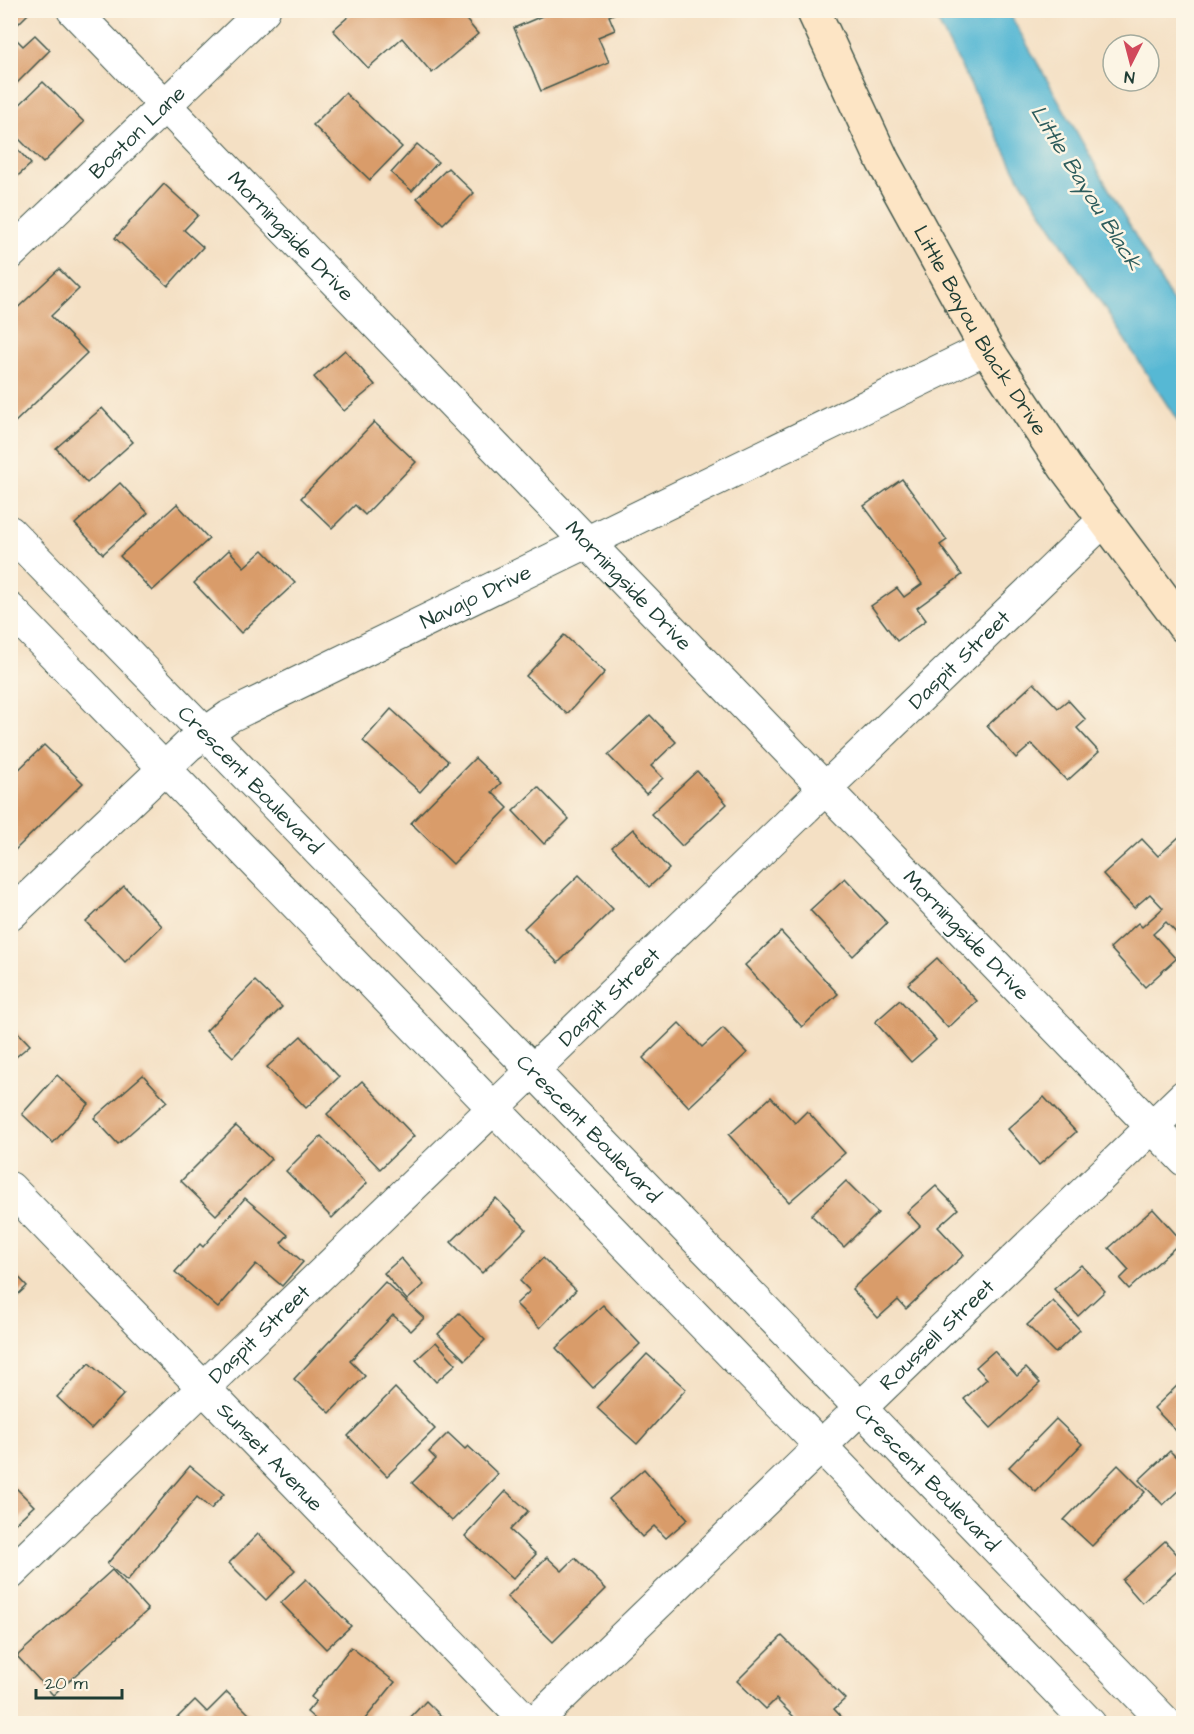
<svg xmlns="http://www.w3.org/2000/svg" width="1194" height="1734" viewBox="0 0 1194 1734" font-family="'Architects Daughter',sans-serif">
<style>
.water{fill:#56b8d4;stroke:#3a7a84;stroke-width:1.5}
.building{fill:#d99c6b}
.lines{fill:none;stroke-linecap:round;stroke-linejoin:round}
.minor-casing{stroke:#3f554a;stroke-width:34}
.secondary-casing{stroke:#3f554a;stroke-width:36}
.minor{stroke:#fff;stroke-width:32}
.secondary{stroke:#fde5c5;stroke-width:33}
.labels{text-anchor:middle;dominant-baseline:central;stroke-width:5;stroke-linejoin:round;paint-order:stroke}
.street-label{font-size:21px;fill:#1f3d34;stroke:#fcf5e5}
.water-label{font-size:22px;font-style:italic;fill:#2d5c5c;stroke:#fcf5e5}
</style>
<rect width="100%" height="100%" fill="#fcf5e5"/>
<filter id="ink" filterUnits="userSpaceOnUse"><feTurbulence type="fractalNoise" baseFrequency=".0167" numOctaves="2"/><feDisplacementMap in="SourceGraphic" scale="12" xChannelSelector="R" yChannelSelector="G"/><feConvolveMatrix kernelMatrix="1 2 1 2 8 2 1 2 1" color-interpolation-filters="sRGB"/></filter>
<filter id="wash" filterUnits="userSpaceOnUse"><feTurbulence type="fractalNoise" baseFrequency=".008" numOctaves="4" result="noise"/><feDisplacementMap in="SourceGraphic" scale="24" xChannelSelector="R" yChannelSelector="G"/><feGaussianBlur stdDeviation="1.35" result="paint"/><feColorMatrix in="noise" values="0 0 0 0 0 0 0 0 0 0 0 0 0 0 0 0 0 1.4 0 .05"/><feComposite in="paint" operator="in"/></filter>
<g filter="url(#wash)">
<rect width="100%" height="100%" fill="#f4e0c4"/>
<path class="water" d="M932,11h76l175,309v109l-165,-253z"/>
<g id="blocks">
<g class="building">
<path d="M10,10h22l-22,22z"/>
<path d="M356,10h102l20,24 -46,39 -30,-35 -34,30 -35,-38z"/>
<path d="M540,10h82l-13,6 6,14 -17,7 11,25 -68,29 -27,-63 28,-12z"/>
<path d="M10,33l13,13 12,-11 15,15 -40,40z"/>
<path d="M43,82l41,40 -41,41 -33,-33v-16z"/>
<path d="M345,93l57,54 -32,33 -57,-55z"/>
<path d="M10,141l21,23 -21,19z"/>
<path d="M417,144l21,18 -26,29 -21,-18z"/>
<path d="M448,168l26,25 -31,31 -26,-26z"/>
<path d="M164,184l34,31 -14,15 19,17 -35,39 -53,-48z"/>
<path d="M59,269l20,20 -28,27 36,37 -74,71 -3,-2v-107z"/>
<path d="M345,350l30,35 -31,26 -30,-34z"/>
<path d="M102,408l31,34 -46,41 -31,-35z"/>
<path d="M374,422l42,40 -51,53 -10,-10 -23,23 -31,-30z"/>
<path d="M902,479l45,61 -7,5 22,30 -45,33 9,12 -29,21 -26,-35 26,-18 7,9 18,-13 -58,-78z"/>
<path d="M120,483l28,30 -45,41 -28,-30z"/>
<path d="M177,504l32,35 -57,52 -32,-35z"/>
<path d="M229,550l15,17 19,-17 32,33 -54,50 -47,-50z"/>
<path d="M564,635l41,37 -38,42 -41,-38z"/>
<path d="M1034,683l24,25 10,-8 18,20 -9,8 22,24 -32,29 -35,-37 -16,14 -29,-32z"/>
<path d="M391,709l57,52 -28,31 -57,-51z"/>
<path d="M650,715l26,27 -25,24 12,12 -17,16 -38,-39z"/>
<path d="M44,745l39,38 -73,72v-77z"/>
<path d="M475,758l26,25 -9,9 16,16 -55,56 -42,-41z"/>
<path d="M697,771l30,33 -45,42 -31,-32z"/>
<path d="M538,787l31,32 -25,25 -31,-33z"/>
<path d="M633,829l36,40 -20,18 -37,-40z"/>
<path d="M1180,836l4,4v101l-18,-19 -13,12 23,25 -31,28 -35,-39 28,-25 4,4 21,-19 -13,-14 -16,14 -31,-34 39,-35 16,17z"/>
<path d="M579,875l34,34 -55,54 -34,-35z"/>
<path d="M845,878l42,45 -34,33 -43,-46z"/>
<path d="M124,886l38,40 -37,36 -39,-40z"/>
<path d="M781,932l57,62 -36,33 -57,-62z"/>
<path d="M937,958l40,43 -29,27 -40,-44z"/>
<path d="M255,981l27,26 -49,50 -27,-26z"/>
<path d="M900,1000l36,40 -25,22 -36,-40z"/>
<path d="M679,1023l23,24 21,-19 24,25 -58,54 -46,-49z"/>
<path d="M10,1024l20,21 -20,17z"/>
<path d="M301,1036l38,41 -33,31 -39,-41z"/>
<path d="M57,1075l32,29 -36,39 -31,-29z"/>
<path d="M143,1075l24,26 -49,43 -24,-26z"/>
<path d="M362,1081l52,55 -34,33 -53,-55z"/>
<path d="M771,1097l24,26 12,-12 38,42 -56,49 -60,-67z"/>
<path d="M1044,1097l32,35 -37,33 -31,-36z"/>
<path d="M236,1126l35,33 -55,56 -35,-34z"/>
<path d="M321,1136l46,47 -35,35 -46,-47z"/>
<path d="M846,1181l32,32 -34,34 -33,-32z"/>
<path d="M936,1186l22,23 -20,18 26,28 -58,54 -8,-9 -20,18 -26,-29 68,-63 -13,-14z"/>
<path d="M245,1198l43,37 -7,8 22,19 -21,24 -26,-22 -38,44 -43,-36 25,-28 3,3z"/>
<path d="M496,1198l30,31 -44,44 -31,-31z"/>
<path d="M1153,1209l29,32 -53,48 -9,-10 9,-9 -20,-22z"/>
<path d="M401,1258l23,27 -17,15 -23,-27z"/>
<path d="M543,1258l33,32 -36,38 -24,-24 14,-13 -10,-10z"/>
<path d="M1081,1265l24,26 -27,25 -24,-27z"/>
<path d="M10,1268l17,18 -17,16z"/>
<path d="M385,1282l39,36 -13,13 -18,-16 -43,46 15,15 -35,37 -36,-34z"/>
<path d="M1053,1301l27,29 -25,23 -28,-28z"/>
<path d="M603,1305l37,39 -47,44 -37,-40z"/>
<path d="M459,1313l26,27 -20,20 -27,-26z"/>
<path d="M436,1342l20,22 -20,18 -20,-22z"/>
<path d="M994,1351l23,25 9,-8 14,15 -49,45 -27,-29 23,-20 -11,-12z"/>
<path d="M647,1354l39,35 -49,55 -40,-36z"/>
<path d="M89,1363l35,31 -33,35 -34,-32z"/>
<path d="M1179,1384l5,5v43l-4,3 -26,-27z"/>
<path d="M395,1388l40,41 -48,47 -39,-40z"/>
<path d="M1056,1419l26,25 -46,48 -27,-25z"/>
<path d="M448,1433l17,16 3,-3 30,28 -46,47 -40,-38 24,-24 -7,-7z"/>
<path d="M1170,1451l14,14v20l-21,20 -24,-25z"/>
<path d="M1118,1465l27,27 -53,54 -28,-26z"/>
<path d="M190,1466l34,28 -13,15 -14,-12 -70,84 -20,-17z"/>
<path d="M644,1469l44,50 -22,19 -12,-12 -12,11 -33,-38z"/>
<path d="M10,1482l24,24 -24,22z"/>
<path d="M506,1491l22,20 -18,19 26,24 -23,25 -48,-43z"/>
<path d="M258,1534l37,36 -29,30 -37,-37z"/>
<path d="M1165,1541l19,21v3l-42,38 -20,-23z"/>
<path d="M547,1557l15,14 13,-13 31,31 -53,53 -46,-45z"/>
<path d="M112,1570l36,40 -95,85 -36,-39z"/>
<path d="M306,1579l45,47 -25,23 -45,-46z"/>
<path d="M782,1636l63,63 -11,10 14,15h-47l-25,-25 -10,10 -29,-28z"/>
<path d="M351,1647l44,35 -34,42h-40l-14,-12 9,-11 -5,-4z"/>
<path d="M227,1692l32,32h-88l24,-24 12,12z"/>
<path d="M426,1701l23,23h-45z"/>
</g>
</g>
</g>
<g filter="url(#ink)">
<use href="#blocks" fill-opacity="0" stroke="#3f554a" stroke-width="1.5"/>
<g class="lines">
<g class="minor-casing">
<g id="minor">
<path id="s1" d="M73,10l1111,1150"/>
<path id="s2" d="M10,254l254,-244"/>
<path id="s3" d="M10,532l1157,1192"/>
<path d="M10,609l1080,1115"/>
<path id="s4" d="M10,915l179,-170 41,-29 756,-368"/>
<path id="s5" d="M10,1188l519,536"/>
<path id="s6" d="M10,1574l1094,-1054"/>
<path id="s7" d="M533,1724l651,-628"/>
</g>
</g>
<g class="secondary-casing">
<g id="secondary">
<path id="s8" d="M813,10l70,151 103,187 79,119 119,159"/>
</g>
</g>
<use href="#minor" class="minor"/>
<use href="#secondary" class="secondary"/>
</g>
</g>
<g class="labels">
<g class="street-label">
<text stroke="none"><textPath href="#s2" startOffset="176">Boston Lane</textPath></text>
<text stroke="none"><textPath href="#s1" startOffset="314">Morningside Drive</textPath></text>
<text stroke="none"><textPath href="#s8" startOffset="362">Little Bayou Black Drive</textPath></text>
<text stroke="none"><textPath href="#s1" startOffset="800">Morningside Drive</textPath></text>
<text stroke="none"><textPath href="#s4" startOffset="570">Navajo Drive</textPath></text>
<text stroke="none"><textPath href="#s6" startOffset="1318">Daspit Street</textPath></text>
<text stroke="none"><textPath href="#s3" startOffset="345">Crescent Boulevard</textPath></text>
<text stroke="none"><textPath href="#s1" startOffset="1286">Morningside Drive</textPath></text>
<text stroke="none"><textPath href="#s6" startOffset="832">Daspit Street</textPath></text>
<text stroke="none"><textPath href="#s3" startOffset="831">Crescent Boulevard</textPath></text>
<text stroke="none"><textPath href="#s6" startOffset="346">Daspit Street</textPath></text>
<text stroke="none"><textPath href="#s7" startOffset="561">Roussell Street</textPath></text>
<text stroke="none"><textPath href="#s5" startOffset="374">Sunset Avenue</textPath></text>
<text stroke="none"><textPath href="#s3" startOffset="1317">Crescent Boulevard</textPath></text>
</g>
<g class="water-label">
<text transform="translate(1086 188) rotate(58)">Little Bayou Black</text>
</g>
</g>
<rect width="1194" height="1734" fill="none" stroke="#fcf5e5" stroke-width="36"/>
<g transform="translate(1131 63) rotate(186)"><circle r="28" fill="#fcf5e5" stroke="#a4ab9e" stroke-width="1.5"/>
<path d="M0-4.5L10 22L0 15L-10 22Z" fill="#d1495b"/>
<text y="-9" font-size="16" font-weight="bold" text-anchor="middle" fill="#1f3d34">N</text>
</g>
<path d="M36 1689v9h86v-9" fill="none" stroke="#1f3d34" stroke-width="3"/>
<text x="45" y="1689" font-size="18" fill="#1f3d34" stroke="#fcf5e5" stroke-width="4.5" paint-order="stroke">20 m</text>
</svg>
